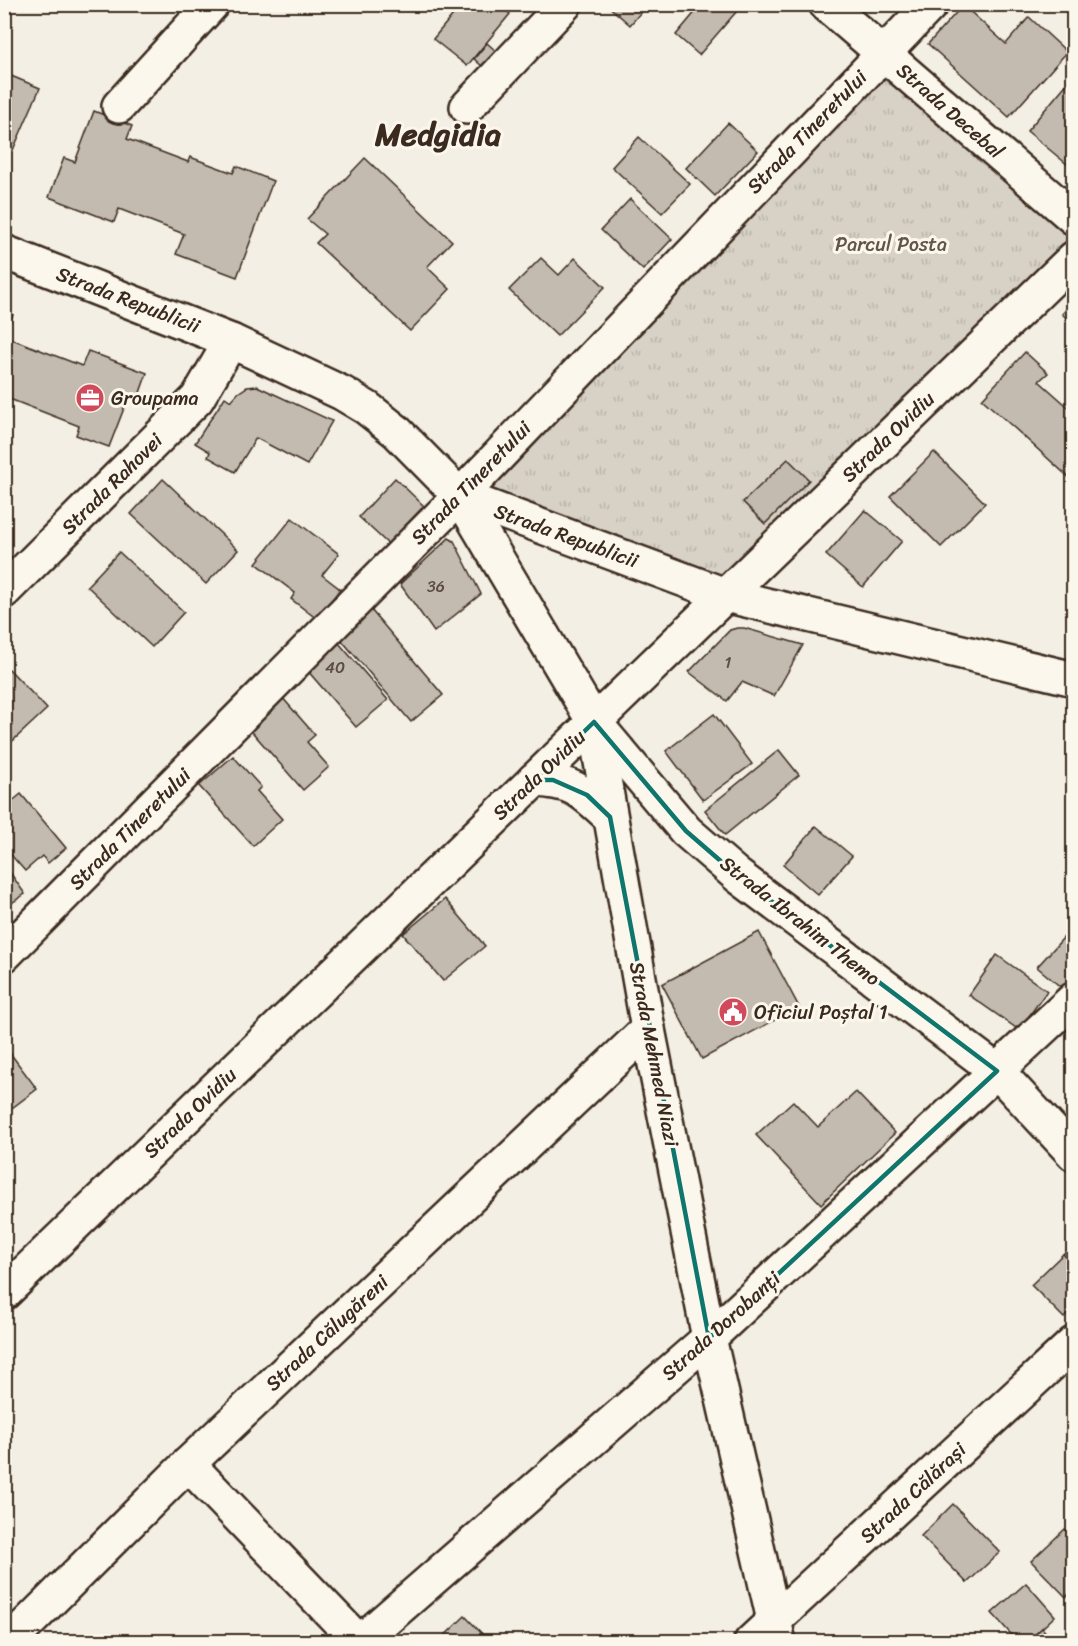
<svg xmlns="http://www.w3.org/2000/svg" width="1078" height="1646" viewBox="0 0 1078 1646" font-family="Sriracha,sans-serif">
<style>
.grass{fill:url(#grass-tufts);stroke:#8a7e72;stroke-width:1.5}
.building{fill:#c3bbb0;stroke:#3b2a1e;stroke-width:1.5}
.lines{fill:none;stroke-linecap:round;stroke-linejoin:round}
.street-casing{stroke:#3b2a1e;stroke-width:38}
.secondary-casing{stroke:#3b2a1e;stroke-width:38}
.street{stroke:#fbf7ec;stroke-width:33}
.secondary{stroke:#fbf7ec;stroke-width:33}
.marked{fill:none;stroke:#0f766e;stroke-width:4.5;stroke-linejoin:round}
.labels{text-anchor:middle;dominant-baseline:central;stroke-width:6;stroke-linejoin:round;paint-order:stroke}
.number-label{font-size:16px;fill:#5d4e42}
.street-label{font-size:20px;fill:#3b2a1e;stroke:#fbf7ec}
.park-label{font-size:20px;fill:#625448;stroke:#fbf7ec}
.poi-label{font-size:20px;fill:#3b2a1e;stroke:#fbf7ec;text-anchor:start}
.town-label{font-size:32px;font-weight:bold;fill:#3b2a1e;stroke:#fbf7ec}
</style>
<defs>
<pattern id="grass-tufts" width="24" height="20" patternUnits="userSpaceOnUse" patternTransform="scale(1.5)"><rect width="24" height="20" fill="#d8d1c6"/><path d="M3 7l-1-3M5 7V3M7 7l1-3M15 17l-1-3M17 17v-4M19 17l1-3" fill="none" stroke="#bab4aa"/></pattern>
</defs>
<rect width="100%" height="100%" fill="#f3efe4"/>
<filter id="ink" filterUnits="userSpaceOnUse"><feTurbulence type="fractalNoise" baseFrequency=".0167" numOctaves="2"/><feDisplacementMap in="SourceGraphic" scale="12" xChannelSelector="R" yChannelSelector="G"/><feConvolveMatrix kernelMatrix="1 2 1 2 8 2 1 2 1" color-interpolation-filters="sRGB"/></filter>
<g filter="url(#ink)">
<path class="grass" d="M883,53l190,165v40l-348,337 -265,-99z"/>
<g class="building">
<path d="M462,4h36l12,10 -43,52 -34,-27z"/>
<path d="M606,4h42l-18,21z"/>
<path d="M702,4h41l-44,51 -23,-20z"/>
<path d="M963,5l43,39 23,-27 38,35 -58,65 -81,-73z"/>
<path d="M487,43l9,8 -13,16 -9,-8z"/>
<path d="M4,73l36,15 -27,62 -9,-4z"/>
<path d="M1074,75v95l-47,-39z"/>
<path d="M94,111l38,15 -5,13 61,23 2,-5 43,16 3,-7 37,15 -36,96 -61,-23 8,-20 -65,-25 -5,13 -65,-25 15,-39 11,4z"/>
<path d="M728,123l30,28 -43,45 -29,-28z"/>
<path d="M639,137l51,47 -28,29 -50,-46z"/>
<path d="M365,158l87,83 -25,26 23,22 -40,42 -94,-88 9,-9 -18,-15z"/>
<path d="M630,199l42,40 -29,31 -42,-40z"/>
<path d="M541,258l18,17 16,-17 30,29 -48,49 -48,-46z"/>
<path d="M1074,301v24l-12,-11z"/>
<path d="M4,311l9,4 -9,21z"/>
<path d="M4,336l78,30 6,-15 59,22 -10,28 -9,-3 -19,49 -33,-12 3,-9 -72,-28 -3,7z"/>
<path d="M1025,352l23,21 -9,8 35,31v70l-92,-83z"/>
<path d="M257,386l75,35 -25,44 -51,-27 -21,34 -27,-15 2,-5 -15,-9 30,-46 6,4 7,-8 9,-6z"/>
<path d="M934,452l51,51 -44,44 -51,-51z"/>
<path d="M788,459l21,21 -44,44 -22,-22z"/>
<path d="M395,478l29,28 -36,38 -29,-27z"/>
<path d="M163,479l75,71 -32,34 -75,-70z"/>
<path d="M865,510l37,31 -39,46 -37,-32z"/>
<path d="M292,518l47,36 -17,21 18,14 -23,30 -26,-20 4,-6 -39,-30z"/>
<path d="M449,538l5,3 27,53 -47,38 -34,-48z"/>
<path d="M119,552l65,60 -32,35 -65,-61z"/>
<path d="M371,610l72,85 -32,27 -72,-85z"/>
<path d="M737,628h7l59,17 -29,51 -32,-14 -15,19 -38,-29 41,-42z"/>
<path d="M338,642l50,58 -32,27 -49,-57z"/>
<path d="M9,669l38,40 -43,40v-76z"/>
<path d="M281,696l34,39 -8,7 22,25 -26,23 -56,-64z"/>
<path d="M714,714l38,50 -49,36 -37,-49z"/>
<path d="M779,750l20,25 -74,60 -20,-25z"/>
<path d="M233,756l28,31 -4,4 25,28 -29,27 -54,-60z"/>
<path d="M21,794l45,54 -18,15 -6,-7 -17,15 -21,-24v-39z"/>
<path d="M816,826l36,30 -34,39 -35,-30z"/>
<path d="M4,864l21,30 -21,14z"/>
<path d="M445,899l40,47 -42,35 -40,-47z"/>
<path d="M1074,926v51l-11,12 -26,-22z"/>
<path d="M759,932l40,75 -97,52 -40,-75z"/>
<path d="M997,955l50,36 -28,39 -50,-35z"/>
<path d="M10,1053l27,36 -33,25v-56z"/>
<path d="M856,1092l39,41 -74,71 -65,-69 37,-34 25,26z"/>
<path d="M1074,1243v22l-11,-11z"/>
<path d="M1063,1254l11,11v43l-10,10 -33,-33z"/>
<path d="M953,1504l47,48 -33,31 -46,-47z"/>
<path d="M1065,1529l9,9v51l-8,8 -35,-36z"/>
<path d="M1026,1583l29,33 -28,26h-9l-26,-29z"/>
<path d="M465,1616l25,26h-52z"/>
<path d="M1042,1628l12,14h-27z"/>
</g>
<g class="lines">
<g class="street-casing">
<g id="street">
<path d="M119,106l93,-102"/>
<path d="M467,107l98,-103"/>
<path d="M4,252l227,89 111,52 25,15 29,23 64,65 471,-492"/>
<path d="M4,591l193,-192 34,-58"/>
<path d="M594,722l54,307 61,309 70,304"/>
<path d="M595,723l91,108 52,45 259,195 77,83"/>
<path d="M534,780c39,1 49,12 76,37"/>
<path d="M188,1464l171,178"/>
<path d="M9,1642l179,-178 460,-435"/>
<path d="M360,1642l349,-304 365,-339"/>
<path d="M751,1642l323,-299"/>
</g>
</g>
<g class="secondary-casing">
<g id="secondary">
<path d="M826,4l248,214"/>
<path d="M460,496l265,99 349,84"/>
<path d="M460,496l134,226"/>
<path d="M4,955l456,-459"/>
<path d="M4,1293l1070,-1035"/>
</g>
</g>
<use href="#street" class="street"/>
<use href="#secondary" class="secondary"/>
</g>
</g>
<path class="marked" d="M594,722l92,109 52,45 259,195 -288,267 -99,-521 -23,-22 -34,-15h-19z"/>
<defs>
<g id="office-disc" transform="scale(1.5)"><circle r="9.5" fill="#d1495b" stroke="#fbf7ec"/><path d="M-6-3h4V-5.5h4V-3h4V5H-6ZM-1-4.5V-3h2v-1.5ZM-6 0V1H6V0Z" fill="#fff"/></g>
<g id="civic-disc" transform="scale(1.5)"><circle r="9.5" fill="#d1495b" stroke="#fbf7ec"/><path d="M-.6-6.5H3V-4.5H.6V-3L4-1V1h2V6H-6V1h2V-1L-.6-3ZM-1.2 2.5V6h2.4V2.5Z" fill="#fff"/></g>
</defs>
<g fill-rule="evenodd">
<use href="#office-disc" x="90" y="398"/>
<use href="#civic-disc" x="733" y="1012"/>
</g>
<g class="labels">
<g class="number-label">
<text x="436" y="586">36</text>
<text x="728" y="662">1</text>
<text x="335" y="667">40</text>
</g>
<g class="street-label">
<text transform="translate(950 111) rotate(41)">Strada Decebal</text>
<text transform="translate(807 132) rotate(-46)">Strada Tineretului</text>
<text transform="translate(128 300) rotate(21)">Strada Republicii</text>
<text transform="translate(888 437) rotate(-44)">Strada Ovidiu</text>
<text transform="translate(471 483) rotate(-46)">Strada Tineretului</text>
<text transform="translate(112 484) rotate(-45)">Strada Rahovei</text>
<text transform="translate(566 536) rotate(20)">Strada Republicii</text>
<text transform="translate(539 775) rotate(-44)">Strada Ovidiu</text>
<text transform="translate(130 829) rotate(-45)">Strada Tineretului</text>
<text transform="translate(800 921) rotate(38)">Strada Ibrahim Themo</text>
<text transform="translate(654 1054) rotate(79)">Strada Mehmed Niazi</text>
<text transform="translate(190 1113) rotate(-44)">Strada Ovidiu</text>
<text transform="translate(721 1326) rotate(-42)">Strada Dorobanți</text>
<text transform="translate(327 1333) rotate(-43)">Strada Călugăreni</text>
<text transform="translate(913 1493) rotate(-43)">Strada Călărași</text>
</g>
<g class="park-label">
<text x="891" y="244">Parcul Posta</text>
</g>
<g class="poi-label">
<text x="111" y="398">Groupama</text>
<text x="754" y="1012">Oficiul Poștal 1</text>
</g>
<g class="town-label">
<text x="438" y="134">Medgidia</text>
</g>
</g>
<rect width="1078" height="1646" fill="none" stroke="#fbf7ec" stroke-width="24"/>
<rect x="12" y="12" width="1054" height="1622" fill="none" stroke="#3b2a1e" stroke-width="2" filter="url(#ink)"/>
</svg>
